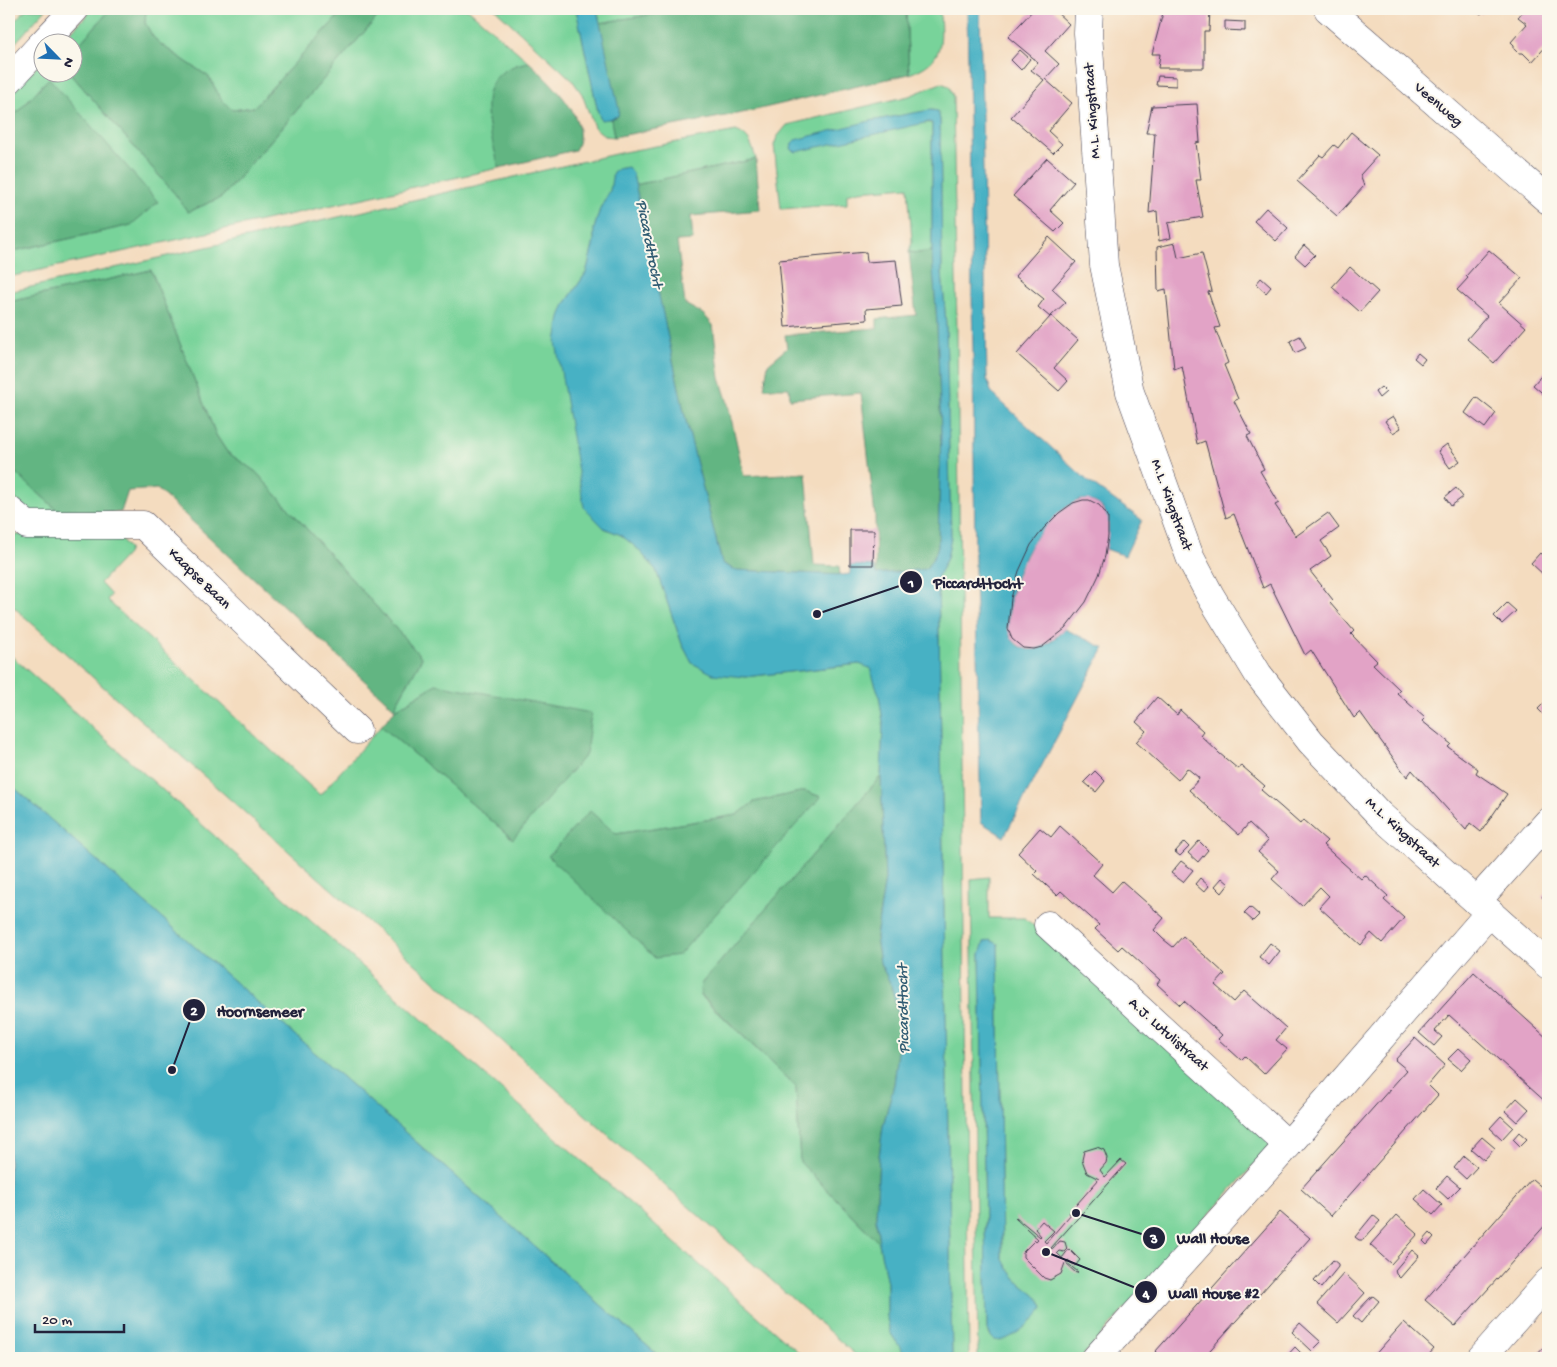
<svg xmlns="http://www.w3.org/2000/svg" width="1557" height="1367" viewBox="0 0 1557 1367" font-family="'Gochi Hand',sans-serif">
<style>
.green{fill:#78d39a;stroke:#4d7a6a;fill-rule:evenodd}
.forest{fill:#62b582;stroke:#426c5e}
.water{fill:#46b1c4;stroke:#346a80}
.building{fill:#e2a3c6}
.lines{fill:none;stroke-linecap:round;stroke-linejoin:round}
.minor-casing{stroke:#423e4f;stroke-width:29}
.minor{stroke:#fff;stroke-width:28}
.labels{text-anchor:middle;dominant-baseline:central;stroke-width:4;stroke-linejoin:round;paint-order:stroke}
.street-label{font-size:15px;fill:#22223b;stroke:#fbf7ec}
.water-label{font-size:16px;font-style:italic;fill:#305b72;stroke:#fbf7ec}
.leader{fill:none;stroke:#22223b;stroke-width:2}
.callout-dot{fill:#22223b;stroke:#fbf7ec;stroke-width:2}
.mark-label{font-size:15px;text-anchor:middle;font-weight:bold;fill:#fff}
.callout-label{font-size:16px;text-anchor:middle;font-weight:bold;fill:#22223b;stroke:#fbf7ec;stroke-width:4;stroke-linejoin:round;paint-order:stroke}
</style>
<rect width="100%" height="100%" fill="#fbf7ec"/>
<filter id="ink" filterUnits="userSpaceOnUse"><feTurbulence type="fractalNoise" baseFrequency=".02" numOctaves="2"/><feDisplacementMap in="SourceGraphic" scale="10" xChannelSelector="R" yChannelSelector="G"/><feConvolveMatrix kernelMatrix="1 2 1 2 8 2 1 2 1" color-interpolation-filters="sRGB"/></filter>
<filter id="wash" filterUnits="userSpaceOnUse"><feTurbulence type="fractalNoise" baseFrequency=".0096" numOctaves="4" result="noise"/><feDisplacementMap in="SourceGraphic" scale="20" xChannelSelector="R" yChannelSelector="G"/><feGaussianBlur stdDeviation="1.12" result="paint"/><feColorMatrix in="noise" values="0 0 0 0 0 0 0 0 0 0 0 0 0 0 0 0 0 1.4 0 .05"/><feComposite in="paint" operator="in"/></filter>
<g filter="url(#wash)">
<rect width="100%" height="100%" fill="#f4dcbf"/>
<g class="green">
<path d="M26,9h20l-37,41v-23z"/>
<path d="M93,9h18l-38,42 -1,-9h-11z"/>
<path d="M146,9h199l-91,98 -22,3 -11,-11 -12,-22 -46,-31 -10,-9 -8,-14z"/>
<path d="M384,9h84l61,53 -14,3 -28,50 12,53 -490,109v-25l122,-27 -82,-147 -40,43v-24l33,-36v11l28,1 105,121 13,18 34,-15z"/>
<path d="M495,9h81l22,103 11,7h2l3,18 -9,-1 -11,-9 -12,-33 -10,-14z"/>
<path d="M597,9h87l-84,14z"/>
<path d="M906,9h34c1,33 6,52 -31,65z"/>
<path d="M941,83l8,3 4,10 4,237 12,1025h-17l-14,-782 9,-18 4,-20 -5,-213 -4,-53 -2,-152 -2,-8 -5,-2 -63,11 62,2v128l-14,2 -9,-1 3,-11 -4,-54 -49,4 -12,3v10l-66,5 -7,-64 3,-8 10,-12 122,-29z"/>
<path d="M736,131c14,5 16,15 20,28l-121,26 -2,-11 -11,-6 -8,3 -4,20 -10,18 -6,20v13l-8,31 -21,31 39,224 17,7 17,14 18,21 26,74 10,19 53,14 115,-13 10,3 9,28 4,27 -2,54 -180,208v12l95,91 4,75 79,81 8,40v35l3,14 17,26h-48l-850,-755v-68l102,-1 9,3 9,12 -2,5 -27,29 11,12 -4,5 213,195 61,-69 132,113 -77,-155 -41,26 -1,-2 28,-50 -166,-186 -29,-20 -11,-17 -65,-165 -142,32v-10l615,-140zM805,791l16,6 -273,59 68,-22 121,-19 17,-13z"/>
<path d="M9,467l55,49 -31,-2 -24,-20z"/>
<path d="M9,654l796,704h-144l-652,-575z"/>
<path d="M989,877v41h36l249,224 -193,216h-103l-7,-479zM998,944l4,313c4,10 11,19 19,27 8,7 19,13 22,24l-53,28 -3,-9 -7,-373z"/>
</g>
<g class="forest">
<path d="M111,9h35l-1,14 8,14 10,9 46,31 12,22 11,11 22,-3 91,-98h39l-162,188 -34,15 -13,-18 -105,-121 2,-1 1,-21z"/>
<path d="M684,9h222l3,65 -162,38 -133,25 -3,-18 7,-3 -18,-93z"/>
<path d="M529,62c20,19 64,58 46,88l-76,18c-10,-44 -32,-95 30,-106z"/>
<path d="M49,78l109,124 -27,23 -122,27v-131z"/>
<path d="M756,159l4,51 -69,6 2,24 -16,1 8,63 18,10 10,11 7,53 7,22 17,76 62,-3 8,92 25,1 1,9 -105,-5 -13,-7 -36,-142 -51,-236z"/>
<path d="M932,251l5,72 4,109 -3,114 -3,9 -9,14 -50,5 -1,-58 -14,-123 -71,6 -1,-11h-25l4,-24 19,-16 -2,-13 92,-7v-9l39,-4 -7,-63 9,1z"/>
<path d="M151,270l65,165 11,17 29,20 166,186 -28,50 -237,-219 -29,2 -7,21 -57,4 -55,-49v-165z"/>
<path d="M436,684l155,29 -5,41 -73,85 -132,-113 14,-16z"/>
<path d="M881,776l4,103 -9,58 4,26 11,22 8,32 -1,35 -4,32 -11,42 -4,31 -3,61 3,25 -79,-81 -4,-75 -95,-92 -1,-5 1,-6z"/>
<path d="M805,791l16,6 -142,158 -24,3 -107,-102 42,-45 26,23 121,-19 17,-13z"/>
</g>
<g class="water">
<path d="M576,9h21l22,101 -1,6 -9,3 -8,1 -3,-8z"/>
<path d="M967,9h13l7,370 4,12 6,7 91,83 54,39 -17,36 -19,-7c2,-17 7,-43 -16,-48 -6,-2 -13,-1 -18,3 -15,9 -33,29 -42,43 -12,20 -19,42 -21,65 -1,13 -2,26 10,34 18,11 33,-6 46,-17l39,19 -100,189 -23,-15 -6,-252 -2,-218z"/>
<path d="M930,110l8,1 2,9 2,152 4,53 5,213 -4,20 -9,18 14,782h-45l-17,-26 -3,-14v-35l-8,-40 -3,-25 3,-61 4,-31 11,-42 4,-32 1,-35 -8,-32 -11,-22 -4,-26 9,-58 -4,-103 2,-54 -4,-27 -9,-27 -11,-4 -114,13 -32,-3 -21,-11 -10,-19 -26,-74 -18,-21 -17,-14 -17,-7 -20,-21 -28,-165 4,-25 5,-13 21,-31 8,-31v-13l6,-20 10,-18 3,-19 5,-3 10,-2 5,7 53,247 36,142 13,7 107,5 8,-1v-9h23l3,9 50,-5 9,-14 3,-9 3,-114 -4,-109 -5,-68v-132l-3,-1 -133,30 -5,-3 1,-6 3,-3 75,-19z"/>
<path d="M9,783l652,575h-652z"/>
<path d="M990,940l8,4 4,313c4,10 11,19 19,27 8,7 20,13 22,24 -6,10 -35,37 -48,32 -5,-2 -6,-9 -8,-13l-7,-373 4,-12z"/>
</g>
<g id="blocks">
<g class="building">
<path d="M1034,9h19l16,15 -24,27 14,13 -14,15 27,24 -24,28 14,13 -9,9 -42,-36 33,-37 -13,-10 7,-8 -30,-25z"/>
<path d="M1164,9h46l-1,22h-5v37h-46l2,-14h-8z"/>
<path d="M1474,9h12l-5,5z"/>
<path d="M1525,9h23v35l-16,18 -9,-9h-5l-4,-4v-4l-3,-3 16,-18 -9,-7z"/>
<path d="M1225,21l20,1v9l-20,-1z"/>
<path d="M1020,50l10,9 -9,11 -10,-10z"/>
<path d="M1158,76l18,1v9l-20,-1z"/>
<path d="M1197,104l3,38 -4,1 5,37h-5l7,37 -35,6 3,15 -12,3 -2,-30 -8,2 6,-80h-9l6,-27z"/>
<path d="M1351,132l27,23 -18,20 4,11 -27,30 -40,-35 23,-26 3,2 11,-12 4,3z"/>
<path d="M1047,158l27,24 -24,28 14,13 -9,9 -42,-36z"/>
<path d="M1266,208l22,20 -12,13 -22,-20z"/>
<path d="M1049,237l27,25 -24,27 14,13 -15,14 27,24 -24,28 14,13 -9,10 -42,-37 33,-37 -12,-10 6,-8 -29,-23z"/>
<path d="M1175,243l3,15 24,-5 10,38 -4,1 12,35 -5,1 13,35 -4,2 14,34 -4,2 17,33 -4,2 17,33 -4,2 19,32 -4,2 21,31 32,-23 11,15 -18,13 10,15 -21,15 23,29 -3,3 24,28 -3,3 26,27 -4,3 27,26 -3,3 28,25 -3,3 29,23 -3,3 30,22 -2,4 31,21 -26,38 -11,-9 -4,7 -54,-60 -5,7 -47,-65 -6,6 -43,-68 -6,5 -35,-71 -7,4 -29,-74 -8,4 -21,-77 -8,3 -15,-78 -8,3 -8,-80 -8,2 -1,-44z"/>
<path d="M1304,245l11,10 -10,10 -10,-9z"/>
<path d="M1489,250l33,28 -23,25 27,24 -32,36 -27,-24 20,-23 -30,-26 11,-12 -2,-2z"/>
<path d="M866,252l1,10 29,-2 6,46 -36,3 1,11 -82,7 -6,-67z"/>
<path d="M1350,267l28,25 -18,20 -28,-25z"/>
<path d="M1261,278l10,9 -5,6 -10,-9z"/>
<path d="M1300,336l6,12 -11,5 -5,-12z"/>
<path d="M1418,353l7,6 -4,5 -7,-6z"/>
<path d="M1548,368v30l-15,-13z"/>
<path d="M1381,387l5,5 -7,6 -4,-6z"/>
<path d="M1476,397l20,16 -11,15 -20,-15z"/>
<path d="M1393,416l8,12 -8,5 -8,-12z"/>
<path d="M1447,444l13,17 -10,7 -12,-17z"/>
<path d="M1456,488l7,9 -12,9 -6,-9z"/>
<path d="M1083,500h6l10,5 5,6 4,7v18l-3,20 -6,19 -13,27 -21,27 -23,18 -8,2 -11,-1 -11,-9 -4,-10 3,-31 8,-27 12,-26 13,-17 15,-15 14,-10z"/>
<path d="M850,530h24l-1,35h-23z"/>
<path d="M1540,553l8,8v13l-2,3 -15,-14z"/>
<path d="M1507,603l9,8 -14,13 -8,-8z"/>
<path d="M1157,697l20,18 3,-5 23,21 -3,4 19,18 19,16 4,-3 23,20 -4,4 20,17 19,17 3,-4 24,21 -4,4 38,34 4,-4 23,21 -4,4 20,18 -22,25 -11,-10 -10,12 -42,-38 10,-11 -9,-9 -18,19 -30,-27 7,-8 -21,-19 10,-11 -19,-18 -10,12 -50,-45 10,-11 -1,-2 -11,-9 -9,12 -42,-38 10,-11 -10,-9z"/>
<path d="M1548,699v20l-10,-10z"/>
<path d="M1095,771l10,10 -9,11 -12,-10z"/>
<path d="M1060,826l42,38 -9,11 19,17 10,-11 42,37 -10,12 9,9 10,8 10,-11 42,38 -10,11 19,17 10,-11 42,37 -10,12 11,9 -23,25 -19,-18 -4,4 -23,-21 4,-4 -38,-34 -4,4 -23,-21 3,-4 -38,-34 -4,4 -23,-21 4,-4 -38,-34 -4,4 -23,-21 3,-3 -19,-18 22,-25 11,9z"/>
<path d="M1199,841l9,9 -10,12 -10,-9z"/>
<path d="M1184,842l5,5 -9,9 -5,-4z"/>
<path d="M1181,861l12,9 -10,12 -12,-9z"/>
<path d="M1200,878l9,8 -5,6 -9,-8z"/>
<path d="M1222,878l7,6 -7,9 -7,-7z"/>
<path d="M1548,890v12l-6,-5z"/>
<path d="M1250,907l9,8 -6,6 -9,-8z"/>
<path d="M1270,943l10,8 -11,14 -10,-8z"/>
<path d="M1474,972l74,67v65l-99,-89 -14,16 7,6 -8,9 -15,-13z"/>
<path d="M1415,1038l30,27 -17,20 10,10 -107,121 -30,-27 106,-119 -12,-10z"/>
<path d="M1459,1048l12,11 -10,11 -13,-11z"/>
<path d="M1517,1098l12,11 -12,13 -12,-11z"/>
<path d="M1501,1116l12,11 -11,12 -12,-11z"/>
<path d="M1519,1132l8,7 -7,7 -7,-7z"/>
<path d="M1482,1137l13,11 -11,12 -13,-11z"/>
<path d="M1097,1147l7,3 3,8 -1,5 -6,7 5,7 16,-17 5,4 -75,84 2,1 7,-8 5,1 2,7 -3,3 -5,-1 -2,2 5,5 7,-9 11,11 -5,6 -7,-6 -2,2 12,10 -2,1 -11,-10 -4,11 -11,6 -6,-2 -21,-21v-5l12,-12 1,1 2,-2 -23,-21 1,-1 24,20 1,-1 -6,-7 7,-8 12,10 -10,10 2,2 25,-29 -2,-1 30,-34 -12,-6 -5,-13 2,-9z"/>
<path d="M1464,1156l13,11 -11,12 -12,-11z"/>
<path d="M1447,1176l13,11 -12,12 -12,-11z"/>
<path d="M1532,1179l12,10 4,-6v39l-93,104 -30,-26z"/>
<path d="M1424,1189l18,16 -9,10 -18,-16z"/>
<path d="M1280,1212l30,26 -107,120h-41l-7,-6z"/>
<path d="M1373,1215l7,6 -17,19h-4l-4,-3z"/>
<path d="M1397,1215l21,19 -27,30 -21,-19z"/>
<path d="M1430,1233l4,4 -7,8 -4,-4z"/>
<path d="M1412,1250l7,6 -19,22 -4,-4 -1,-4z"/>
<path d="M1333,1260l5,4v3l-17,21 -7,-7z"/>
<path d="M1344,1273l21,20 -27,30 -21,-19z"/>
<path d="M1373,1296l6,5 -18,22 -8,-7 17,-18z"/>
<path d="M1404,1322l30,27 -8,9h-54z"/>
<path d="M1300,1323l21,19 -9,9 -20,-19z"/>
<path d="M1548,1343v15h-14z"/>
<path d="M1295,1347l11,11h-21z"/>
</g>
</g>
</g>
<g filter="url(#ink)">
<use href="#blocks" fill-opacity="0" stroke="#423e4f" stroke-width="1"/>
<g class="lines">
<g class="minor-casing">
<g id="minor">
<path d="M1089,9l-1,24 16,232 26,127 60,165 20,38 48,79 53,68 69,73 168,150"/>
<path d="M1328,9l220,191"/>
<path d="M44,42l31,-33"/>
<path d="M9,80l33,-36"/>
<path d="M9,510l18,15h116l214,205"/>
<path d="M1477,901l71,-79"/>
<path d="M1048,925l240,220"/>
<path d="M1096,1358l192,-213 202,-233"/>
<path d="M1481,1358l67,-76"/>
</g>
</g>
<use href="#minor" class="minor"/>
</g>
</g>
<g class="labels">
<g class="street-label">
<text transform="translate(1438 105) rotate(41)">Veenweg</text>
<text transform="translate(1093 111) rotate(-94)">M.L. Kingstraat</text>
<text transform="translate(1171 505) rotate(70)">M.L. Kingstraat</text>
<text transform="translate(199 579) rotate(44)">Kaapse Baan</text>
<text transform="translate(1402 833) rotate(43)">M.L. Kingstraat</text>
<text transform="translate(1168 1035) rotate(42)">A.J. Lutulistraat</text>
</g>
<g class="water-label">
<text transform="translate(648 244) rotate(79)">Piccardttocht</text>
<text transform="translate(905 1009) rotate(-91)">Piccardttocht</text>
</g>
</g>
<path class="leader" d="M817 614L911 582M172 1070L194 1010M1076 1213L1154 1238M1046 1252L1146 1292"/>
<g class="callout-dot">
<circle cx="817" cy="614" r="5"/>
<circle cx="172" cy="1070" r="5"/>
<circle cx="1076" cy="1213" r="5"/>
<circle cx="1046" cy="1252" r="5"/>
<circle cx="911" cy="582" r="12"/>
<circle cx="194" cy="1010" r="12"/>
<circle cx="1154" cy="1238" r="12"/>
<circle cx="1146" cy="1292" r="12"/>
</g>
<g class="mark-label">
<text x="911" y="587">1</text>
<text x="194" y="1015">2</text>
<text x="1154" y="1243">3</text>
<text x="1146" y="1298">4</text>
</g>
<g class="callout-label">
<text x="978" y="588">Piccardttocht</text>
<text x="260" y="1016">Hoornsemeer</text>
<text x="1213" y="1243">Wall House</text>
<text x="1214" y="1298">Wall House #2</text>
</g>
<rect width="1557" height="1367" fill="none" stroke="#fbf7ec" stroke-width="30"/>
<g transform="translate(58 58) rotate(114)"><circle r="24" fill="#fbf7ec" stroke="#a4a2a5"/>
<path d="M0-4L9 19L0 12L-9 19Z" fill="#1f6fb2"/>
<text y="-8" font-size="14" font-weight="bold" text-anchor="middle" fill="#22223b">N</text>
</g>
<path d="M35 1324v8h89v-8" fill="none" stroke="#22223b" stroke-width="2.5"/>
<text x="42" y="1324" font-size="15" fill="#22223b" stroke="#fbf7ec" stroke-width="4" paint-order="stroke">20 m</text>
</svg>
